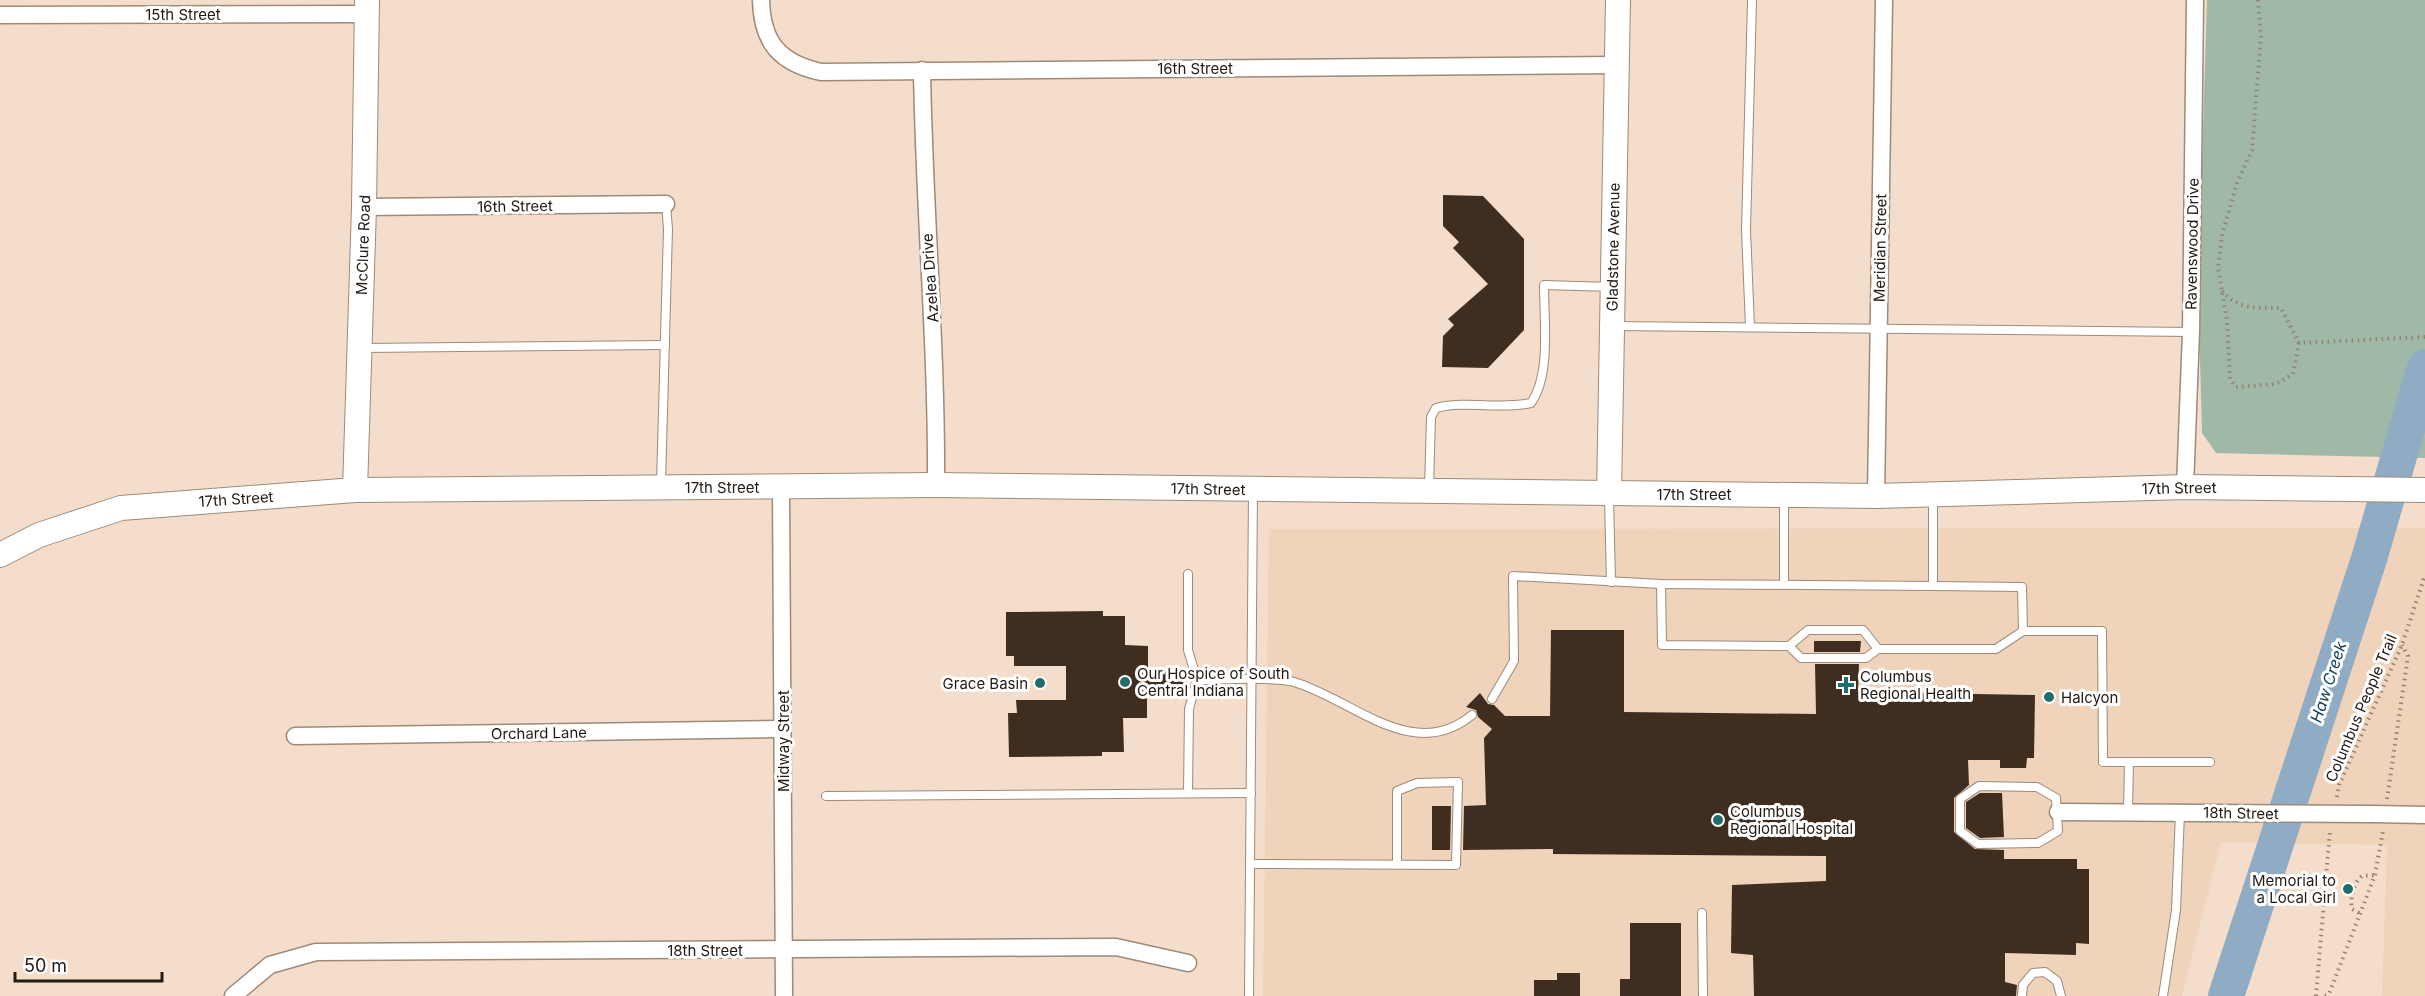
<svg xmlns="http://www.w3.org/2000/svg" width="2425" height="996" viewBox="0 0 2425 996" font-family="Inter,sans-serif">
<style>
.built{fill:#efd3ba}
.green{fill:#9fb9a6}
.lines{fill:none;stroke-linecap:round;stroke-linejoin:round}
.river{stroke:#90acc4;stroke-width:36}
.building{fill:#3f2e1f}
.lane-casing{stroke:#9e8a78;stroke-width:10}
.street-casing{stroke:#9e8a78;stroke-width:19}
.secondary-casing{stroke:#9e8a78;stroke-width:26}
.path{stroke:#928375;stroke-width:4;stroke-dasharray:1.5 4.5;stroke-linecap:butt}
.lane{stroke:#fff;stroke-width:8}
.street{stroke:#fff;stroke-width:16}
.secondary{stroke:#fff;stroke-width:24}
.street-bridge-casing{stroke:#9e8a78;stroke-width:19;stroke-linecap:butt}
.street-bridge{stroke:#fff;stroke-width:16}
.poi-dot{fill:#216d6d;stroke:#fff;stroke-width:2}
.labels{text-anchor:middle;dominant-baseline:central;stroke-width:6;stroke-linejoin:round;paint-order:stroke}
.street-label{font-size:15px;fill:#221a13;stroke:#fff}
.poi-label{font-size:15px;fill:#221a13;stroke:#fff;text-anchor:start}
.water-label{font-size:16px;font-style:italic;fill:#0c3c5e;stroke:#fff}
</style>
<rect width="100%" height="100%" fill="#f4decb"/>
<path class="built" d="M2425,528v468h-43l5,-151 -166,-3 -39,154h-919l6,-467z"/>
<path class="green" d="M2207,0h218v458l-209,-5 -14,-20 -4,-146z"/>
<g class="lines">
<path class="river" d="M2226,996l143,-437 56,-192"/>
</g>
<g class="building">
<path d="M1443,195l40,1 41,43v91l-36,38 -46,-1 1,-31 11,-11 -6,-6 40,-35 -35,-36 6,-6 -16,-16z"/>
<path d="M1103,611v5h22v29l23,1v25l35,-1 1,25h-37v23h-24l1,34h-22v4l-93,1 -1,-44h9l-1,-13h50v-34h-52v-10h-8v-44z"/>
<path d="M1551,630h73v82l192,2 -1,-50h44l-1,28 177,3 -1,63h-7l-1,10h-26v-8h-32l1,25 -15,13v34l21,17 29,1v9h73v10h12v75l-13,-1v12l-71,-2v29l12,3 -1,11h-262l-1,-41 -22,-2 1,-68 94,-4v-25l-273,-2v-5l-90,1 1,-44 22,-1 -2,-67 8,-9 -14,-12 -2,-7 -10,-3 14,-14 8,11 6,1 11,11h45z"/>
<path d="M1814,641h47l-1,11h-46z"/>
<path d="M1980,793h22l2,44 -24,1 -14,-10v-26z"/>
<path d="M1432,806h19l-1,44h-18z"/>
<path d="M1630,923h51v73h-61v-17h10z"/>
<path d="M1557,973h23v23h-46v-16h23z"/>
</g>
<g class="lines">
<g class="lane-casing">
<g id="lane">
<path d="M1613,326l578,6"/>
<path d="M1750,327l-4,-97 6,-230"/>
<path d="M363,348l302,-3"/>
<path d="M661,484l7,-255 -2,-25"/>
<path d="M1429,488l2,-71 5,-9c31,-8 63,2 95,-5 20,-28 13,-83 13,-118l68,2"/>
<path d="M1609,497l2,85"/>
<path d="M1784,498v87"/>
<path d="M1661,584l1,61 127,1 19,-16h55l15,19h118l27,-18h79l1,131h26l-1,50"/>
<path d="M1933,586l89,1 1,44"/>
<path d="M1789,646l12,12h65l12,-9"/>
<path d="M1197,680c24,0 78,-4 97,2 58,17 119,82 178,33"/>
<path d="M1492,699l22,-38 -1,-85 148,8 272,2v-90"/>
<path d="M2129,762h81"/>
<path d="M1979,786l58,1 19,11 2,33 -20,12 -60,1 -18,-13v-32z"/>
<path d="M1188,793l1,-84 8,-29 -9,-30v-76"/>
<path d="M826,796l425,-3"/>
<path d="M1250,864l206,1 2,-83 -41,1 -20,8v74"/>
<path d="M1702,913l1,83"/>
<path d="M1249,996l4,-506"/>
<path d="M2022,996l1,-11 10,-12 12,-1 12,9 4,15"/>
<path d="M2163,996l13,-86 4,-97"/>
</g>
</g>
<g class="street-casing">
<g id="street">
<path d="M761,0c1,43 19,63 60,72l796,-7"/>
<path d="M0,15l366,-1"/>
<path d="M922,70c2,139 15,277 14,415"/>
<path d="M364,207l302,-3"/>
<path d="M781,487l3,509"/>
<path d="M2185,487l6,-155 4,-332"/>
<path d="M1876,496l8,-496"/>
<path d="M295,736l487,-7"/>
<path d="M2058,812l148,1"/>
<path d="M2373,814l52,1"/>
<path d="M233,996l37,-31 46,-13 800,-5 72,16"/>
</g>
</g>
<g class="secondary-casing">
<g id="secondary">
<path d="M355,490l9,-283 3,-207"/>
<path d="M1609,494l9,-494"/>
<path d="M0,555l39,-20 82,-27 234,-18 581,-5 940,11 309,-9 240,3"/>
</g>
</g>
<g class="path">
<path d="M2258,0l3,36 -9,114 -15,33 -15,52 -4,33 9,52 3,59 6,8 40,-3 17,-10 6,-31 126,-6"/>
<path d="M2222,291c18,20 34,16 59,17l18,35"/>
<path d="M2337,797l2,-12 63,-140 23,-70"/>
<path d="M2387,799l21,-143 -6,-11"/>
<path d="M2359,913l-7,-4c-2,-11 1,-26 10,-33l13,-1"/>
<path d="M2316,996l14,-165"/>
<path d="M2325,996l4,-2 46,-119 8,-44"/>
</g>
<use href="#lane" class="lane"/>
<use href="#street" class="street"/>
<use href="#secondary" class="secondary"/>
<g class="street-bridge-casing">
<path id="street-bridge" d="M2206,813l167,1"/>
</g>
<use href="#street-bridge" class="street-bridge"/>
</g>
<g class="poi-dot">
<circle cx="1125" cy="682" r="6"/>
<circle cx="1040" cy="683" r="6"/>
<path d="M1843 676h6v6h6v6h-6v6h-6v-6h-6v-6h6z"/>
<circle cx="2049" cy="697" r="6"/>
<circle cx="1718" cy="820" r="6"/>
<circle cx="2348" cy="889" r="6"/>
</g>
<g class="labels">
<g class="street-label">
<text x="183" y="14">15th Street</text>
<text x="1195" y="68">16th Street</text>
<text transform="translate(515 206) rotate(-1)">16th Street</text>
<text transform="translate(2192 244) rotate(-89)">Ravenswood Drive</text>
<text transform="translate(363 245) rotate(-88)">McClure Road</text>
<text transform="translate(1613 247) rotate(-89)">Gladstone Avenue</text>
<text transform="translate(1880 248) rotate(-89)">Meridian Street</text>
<text transform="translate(930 278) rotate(-94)">Azelea Drive</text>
<text x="722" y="487">17th Street</text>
<text transform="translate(2179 488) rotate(-1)">17th Street</text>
<text transform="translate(1208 489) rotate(1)">17th Street</text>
<text x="1694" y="494">17th Street</text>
<text transform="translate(236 499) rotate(-4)">17th Street</text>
<text transform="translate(2361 708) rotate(-67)">Columbus People Trail</text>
<text transform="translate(539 733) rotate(-1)">Orchard Lane</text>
<text transform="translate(783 741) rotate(-90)">Midway Street</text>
<text transform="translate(2241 813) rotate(1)">18th Street</text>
<text x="705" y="950">18th Street</text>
</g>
<g class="poi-label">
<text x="1137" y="673">Our Hospice of South<tspan x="1137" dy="17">Central Indiana</tspan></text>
<text x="1860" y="676">Columbus<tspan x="1860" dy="17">Regional Health</tspan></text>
<text x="1028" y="683" text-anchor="end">Grace Basin</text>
<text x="2061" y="697">Halcyon</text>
<text x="1730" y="811">Columbus<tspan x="1730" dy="17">Regional Hospital</tspan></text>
<text x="2336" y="880" text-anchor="end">Memorial to<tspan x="2336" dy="17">a Local Girl</tspan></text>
</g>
<g class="water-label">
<text transform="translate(2328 682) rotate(-72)">Haw Creek</text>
</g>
</g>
<path d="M15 972v9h147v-9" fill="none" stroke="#221a13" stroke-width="3"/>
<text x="24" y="972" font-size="18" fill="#221a13" stroke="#ffffff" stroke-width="4.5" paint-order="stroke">50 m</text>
</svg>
